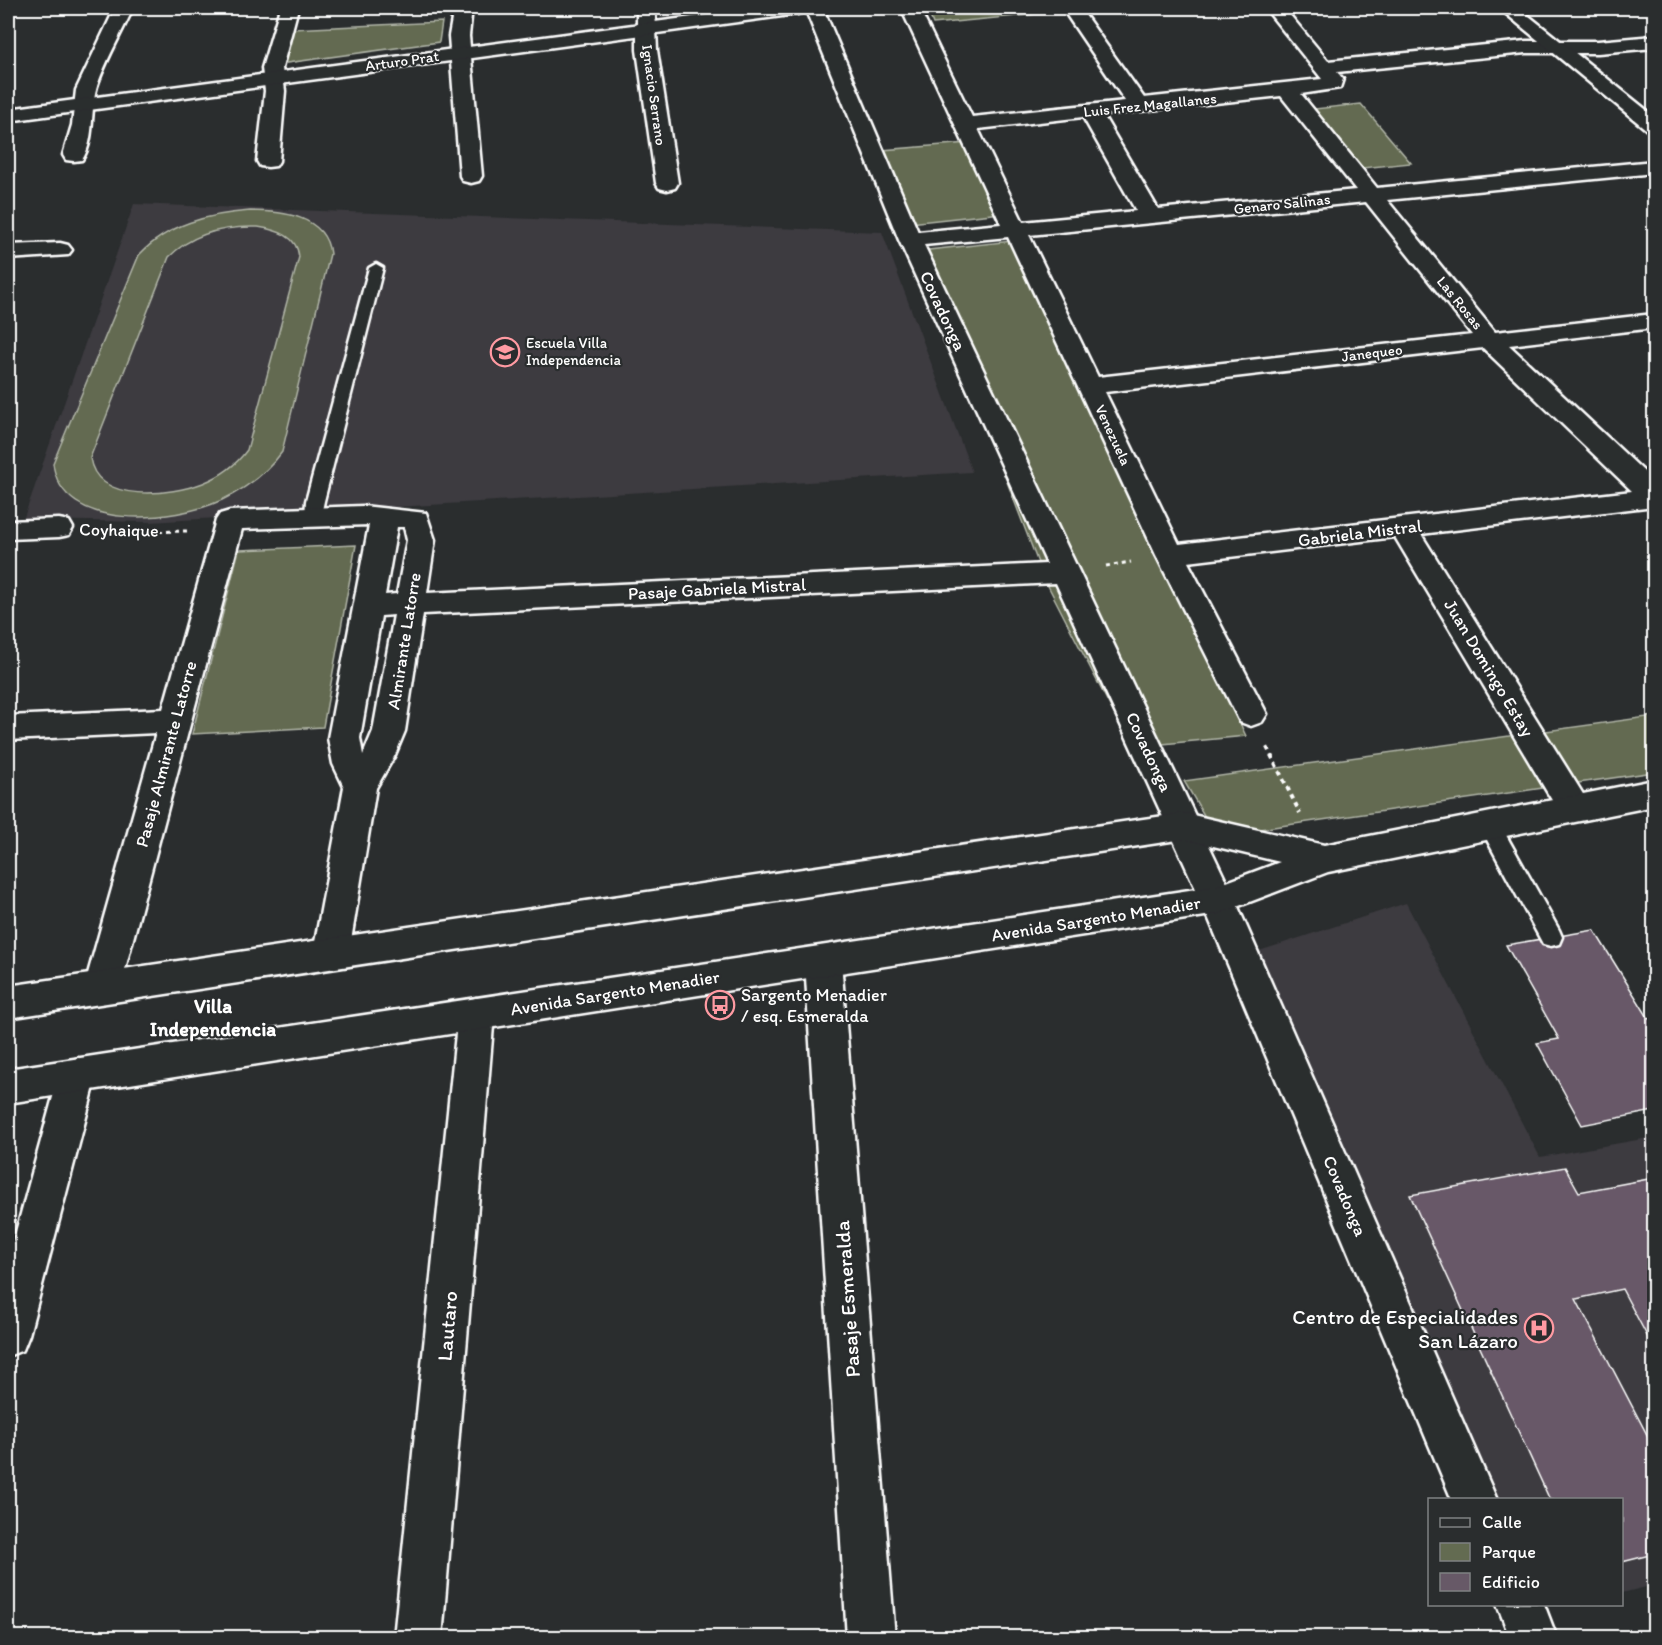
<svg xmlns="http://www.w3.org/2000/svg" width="1662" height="1645" viewBox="0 0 1662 1645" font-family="Itim,sans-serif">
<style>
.built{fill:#3c3a3f}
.green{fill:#636b51;stroke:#b1b5a8;stroke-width:1.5;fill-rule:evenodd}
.building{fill:#675967;stroke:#fff;stroke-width:1.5}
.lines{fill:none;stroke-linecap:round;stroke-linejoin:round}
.service-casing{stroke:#fff;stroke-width:5}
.minor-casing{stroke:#fff;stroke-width:5}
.tertiary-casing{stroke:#fff;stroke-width:5}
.secondary-casing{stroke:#fff;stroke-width:5}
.path-far1{stroke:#fff;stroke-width:3;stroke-dasharray:4 4;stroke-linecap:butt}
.path{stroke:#fff;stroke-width:4;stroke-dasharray:4.5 4.5;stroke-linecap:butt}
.service{fill:#2a2d2e;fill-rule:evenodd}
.minor{fill:#2a2d2e;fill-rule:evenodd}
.tertiary{fill:#2a2d2e;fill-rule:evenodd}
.secondary{fill:#2a2d2e;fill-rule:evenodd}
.labels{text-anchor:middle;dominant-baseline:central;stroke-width:4.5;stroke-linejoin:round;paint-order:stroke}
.far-street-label{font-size:15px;fill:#fff;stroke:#2a2d2e}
.far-poi-label{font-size:15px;fill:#fff;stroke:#2a2d2e;text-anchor:start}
.street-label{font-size:18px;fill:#fff;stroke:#2a2d2e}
.poi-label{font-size:18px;fill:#fff;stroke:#2a2d2e;text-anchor:start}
.neighbourhood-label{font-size:20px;font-weight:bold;fill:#fff;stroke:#2a2d2e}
.near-street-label{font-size:21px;fill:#fff;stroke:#2a2d2e}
.near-poi-label{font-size:21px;fill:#fff;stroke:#2a2d2e;text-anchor:end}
</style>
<rect width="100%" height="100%" fill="#2a2d2e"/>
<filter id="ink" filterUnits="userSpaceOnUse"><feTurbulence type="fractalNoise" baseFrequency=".0167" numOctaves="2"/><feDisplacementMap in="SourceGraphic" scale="12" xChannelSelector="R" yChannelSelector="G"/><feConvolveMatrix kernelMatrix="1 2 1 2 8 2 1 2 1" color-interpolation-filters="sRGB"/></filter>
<g filter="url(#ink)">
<g class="built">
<path d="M134,204l748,28 90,240 -822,50 -127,-2z"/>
<path d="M1406,903l134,254 114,-20v448l-32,8v-93l-123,-1 -240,-548z"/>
</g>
<g class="green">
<path d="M927,8h173l-167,16z"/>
<path d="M442,22l-3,20 -160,22 12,-35z"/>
<path d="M1361,104l50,59 -49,5 -48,-59z"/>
<path d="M968,143l33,70 -91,10 -28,-73z"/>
<path d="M250,211c31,0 76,4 80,43l-48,198c-16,22 -35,36 -60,48 -47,22 -161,34 -169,-37l86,-208c29,-31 69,-41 111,-44zM258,227c18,3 39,8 41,30l-52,193c-11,15 -26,26 -44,33 -31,12 -106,22 -113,-25l79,-201c24,-25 56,-31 89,-30z"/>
<path d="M1012,241l234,495 -115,11 -88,-171 -124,-325z"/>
<path d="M356,545l-33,182 -131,7 47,-184z"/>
<path d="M1654,716v56l-415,60 -34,-15 -21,-36z"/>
</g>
<g class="building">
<path d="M1594,930l55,89 5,-1v93l-72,14 -45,-82 22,-4 -53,-94z"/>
<path d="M1565,1167l14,25 75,-14v171l-32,-60 -46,10 78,149v106l-32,8v-62h-72l-140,-305z"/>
</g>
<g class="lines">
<g class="service-casing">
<g id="service">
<path d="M376,264l7,4 -59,233 -4,19h-12l-3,-4 1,-15 63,-233z"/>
<path d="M1490,817l7,2 62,111 3,7 -3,7 -8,2 -8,-2 -64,-119 4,-6z"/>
</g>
</g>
<g class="minor-casing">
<g id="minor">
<path d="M115,8h18c-10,23 -31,59 -37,82 -6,22 -1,50 -14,70l-8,1 -8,-1 -3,-5 9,-30 4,-35z"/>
<path d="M280,8h18l-16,60 3,23 -6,70 -3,5 -8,1 -8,-1 -3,-5 8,-70 -3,-23z"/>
<path d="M454,8h18l-3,28 13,140 -3,5 -8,2 -8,-2 -3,-5 -11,-140z"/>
<path d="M637,8h18l2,42 21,133 -3,5 -8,2 -8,-2 -3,-5 -19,-133z"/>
<path d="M805,8h18l95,224 83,-8 -100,-216h18l53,109 153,-16 -63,-93h18l64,90 178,-19 -57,-71h19l44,53 198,-20h72l56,-5v12l-56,5h-72l-189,19 6,7 -3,9 -39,6 76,94 277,-27v12l-267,27 108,132 159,-18v14l-145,17 145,136v25l-233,28 165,265 4,9 -4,9 -12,4 -12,-4 -167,-280 -207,25 79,152 -5,8 -11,4 -11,-4 -84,-167 -148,-318 -84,8 311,655 262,600h-45l-251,-600 -145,-317 -633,31 -18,117 -10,24 -19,33 -27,165 -6,11 -12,4 -12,-4 -6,-11 31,-166 -11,-23 -5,-26 41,-213 -127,4 -122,459 -5,11 -13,4 -13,-4 -5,-11 72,-255 -148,7v-24l155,-7 53,-189 4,-6 10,-3 133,-5 63,7 9,27 -8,53 620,-29 -148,-324zM1281,96l75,94 -198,19 -55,-94zM1083,117l53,94 -113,11 -45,-93zM1366,202l106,133 -374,42 -69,-142zM1483,348l149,143 -453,53 -74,-152zM397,527h7l3,13 -10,54 -12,1zM394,615l-21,116 -10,24 -3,-17 21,-122z"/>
<path d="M60,243l8,2 4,5 -4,5 -60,4v-14z"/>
<path d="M59,519l10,2 4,7 -4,7 -10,2 -51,2v-18z"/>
<path d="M823,946l13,4 5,11 54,677h-48l-42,-677 5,-11z"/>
<path d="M476,998l13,5 5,11 -52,624h-48l64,-624 5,-11z"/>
<path d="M78,1058l13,5 6,12 -68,260 -6,15 -15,6v-95l51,-186 6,-12z"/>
<path d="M1497,1604h47l13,34h-47z"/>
</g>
</g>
<g class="tertiary-casing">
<path id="tertiary" d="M759,8h47l-2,4 -7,2 -789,107v-12z"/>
</g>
<g class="secondary-casing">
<g id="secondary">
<path d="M1499,8h20l135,108v16l-7,-2z"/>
<path d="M1654,780v26l-326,66 -110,42 -1210,189v-34l1208,-183 64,-24 -96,-23 -1176,179v-32l1176,-173 140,32z"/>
</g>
</g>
<g class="path-far1">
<path d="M95,533l92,-2"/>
<path d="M1106,566l25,-4"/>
</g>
<path class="path" d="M1267,747l33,66"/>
<use href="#service" class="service"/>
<use href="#minor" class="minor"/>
<use href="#tertiary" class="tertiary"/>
<use href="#secondary" class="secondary"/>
</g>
</g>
<defs>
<g id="school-ring" transform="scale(1.5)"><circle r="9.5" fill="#2a2d2e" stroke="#ff9aa2" stroke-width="1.5"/><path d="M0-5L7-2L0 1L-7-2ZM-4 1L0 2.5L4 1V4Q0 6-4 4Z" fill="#ff9aa2"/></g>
<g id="bus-ring" transform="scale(1.5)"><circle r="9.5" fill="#2a2d2e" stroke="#ff9aa2" stroke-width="1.5"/><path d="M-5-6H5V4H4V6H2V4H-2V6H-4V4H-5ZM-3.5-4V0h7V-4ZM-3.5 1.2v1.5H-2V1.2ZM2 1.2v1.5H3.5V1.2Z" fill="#ff9aa2"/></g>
<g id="hospital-ring" transform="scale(1.5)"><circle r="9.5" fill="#2a2d2e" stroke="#ff9aa2" stroke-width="1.5"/><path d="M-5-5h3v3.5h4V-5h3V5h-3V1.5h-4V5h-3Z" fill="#ff9aa2"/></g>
</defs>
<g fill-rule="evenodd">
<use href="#school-ring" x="505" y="352"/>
<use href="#bus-ring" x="720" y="1005"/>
<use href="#hospital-ring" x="1539" y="1328"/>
</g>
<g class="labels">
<g class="far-street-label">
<text transform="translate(402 61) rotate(-8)">Arturo Prat</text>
<text transform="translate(654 95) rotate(82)">Ignacio Serrano</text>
<text transform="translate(1150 105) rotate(-6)">Luis Frez Magallanes</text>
<text transform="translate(1282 204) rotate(-6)">Genaro Salinas</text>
<text transform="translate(1460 303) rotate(51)">Las Rosas</text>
<text transform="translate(1372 353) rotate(-7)">Janequeo</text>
<text transform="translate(1113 435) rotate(65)">Venezuela</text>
</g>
<g class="far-poi-label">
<text x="526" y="343">Escuela Villa<tspan x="526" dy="17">Independencia</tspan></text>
</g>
<g class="street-label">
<text transform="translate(943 311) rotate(65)">Covadonga</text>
<text transform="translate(119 530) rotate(1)">Coyhaique</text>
<text transform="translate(1360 533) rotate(-7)">Gabriela Mistral</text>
<text transform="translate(717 589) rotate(-3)">Pasaje Gabriela Mistral</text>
<text transform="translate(404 641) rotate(-81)">Almirante Latorre</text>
<text transform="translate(1489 668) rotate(59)">Juan Domingo Estay</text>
<text transform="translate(1149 752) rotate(65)">Covadonga</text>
<text transform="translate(166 754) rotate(-75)">Pasaje Almirante Latorre</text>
<text transform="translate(1096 919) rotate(-9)">Avenida Sargento Menadier</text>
<text transform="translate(615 993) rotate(-9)">Avenida Sargento Menadier</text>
<text transform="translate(1345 1196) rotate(67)">Covadonga</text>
</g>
<g class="poi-label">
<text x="741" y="995">Sargento Menadier<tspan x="741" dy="21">/ esq. Esmeralda</tspan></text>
</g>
<g class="neighbourhood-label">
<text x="213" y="1006">Villa<tspan x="213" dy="23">Independencia</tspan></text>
</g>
<g class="near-street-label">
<text transform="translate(847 1299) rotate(-94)">Pasaje Esmeralda</text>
<text transform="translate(447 1326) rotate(-85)">Lautaro</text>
</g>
<g class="near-poi-label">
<text x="1518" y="1316">Centro de Especialidades<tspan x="1518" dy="24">San Lázaro</tspan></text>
</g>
</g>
<rect width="1662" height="1645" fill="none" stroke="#2a2d2e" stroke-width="30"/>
<rect x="15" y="15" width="1632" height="1615" fill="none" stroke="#fff" stroke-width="2" filter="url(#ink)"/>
<rect x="1428" y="1498" width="195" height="108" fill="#2a2d2e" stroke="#7f8182" stroke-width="1.5"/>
<rect x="1440" y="1518" width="30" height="9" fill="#2a2d2e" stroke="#7f8182" stroke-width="1.5"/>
<text x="1482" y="1528" font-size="18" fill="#ffffff">Calle</text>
<rect x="1440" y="1543" width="30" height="18" fill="#636b51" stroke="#7f8182" stroke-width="1.5"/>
<text x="1482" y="1558" font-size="18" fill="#ffffff">Parque</text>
<rect x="1440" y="1573" width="30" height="18" fill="#675967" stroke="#7f8182" stroke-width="1.5"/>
<text x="1482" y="1588" font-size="18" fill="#ffffff">Edificio</text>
</svg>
